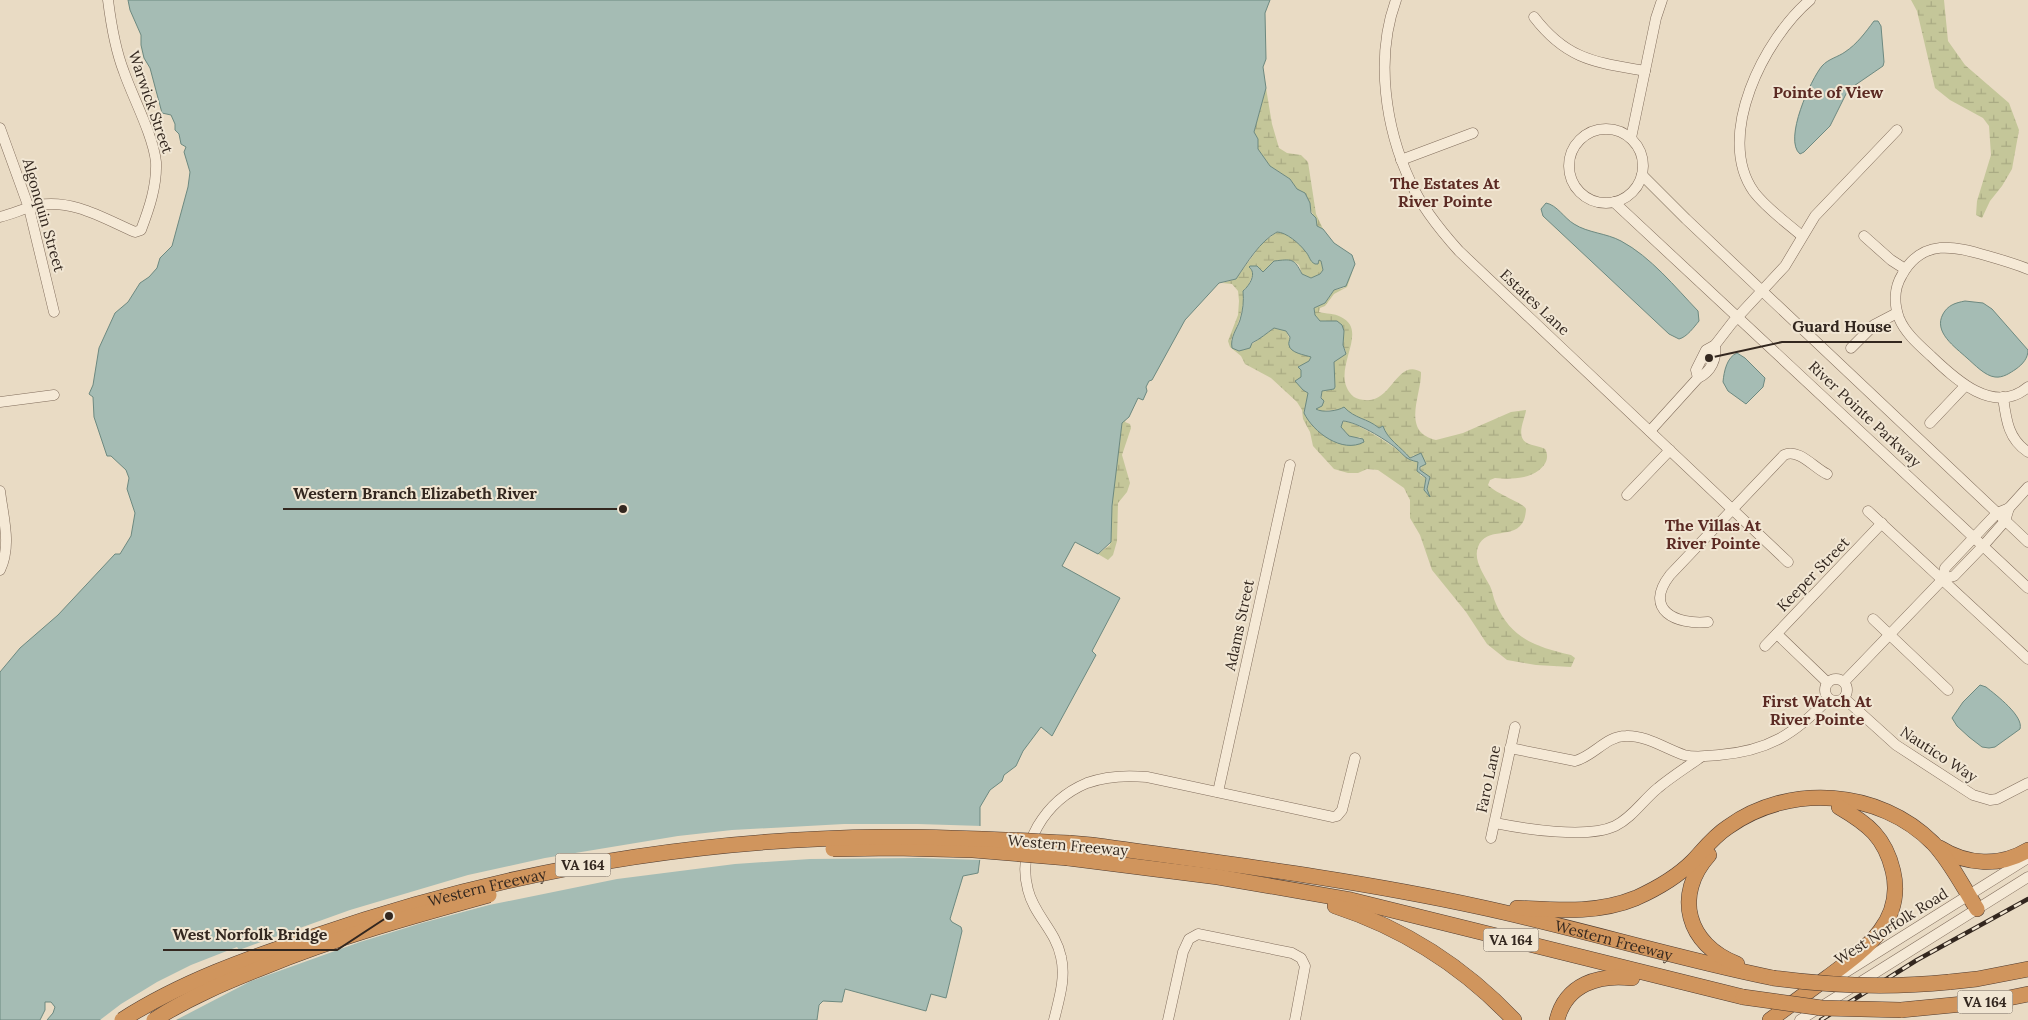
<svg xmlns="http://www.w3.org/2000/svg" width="2028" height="1020" viewBox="0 0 2028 1020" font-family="Lora,serif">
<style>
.wetland{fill:url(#wetland-marsh)}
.water{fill:#a5bcb4;stroke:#6d8980}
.pier{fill:#e9dbc4}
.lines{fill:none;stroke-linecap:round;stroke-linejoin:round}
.minor-casing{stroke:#816d5c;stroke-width:11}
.highway-casing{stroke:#503c30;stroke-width:16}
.minor{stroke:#f5e9d6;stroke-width:10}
.highway{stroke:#d0955d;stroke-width:15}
.rail-casing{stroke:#33271f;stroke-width:4.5}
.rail{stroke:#f1e6d3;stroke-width:2.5;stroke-dasharray:8;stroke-linecap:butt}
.highway-bridge-casing{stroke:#503c30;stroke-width:16;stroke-linecap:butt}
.highway-bridge{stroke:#d0955d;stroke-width:15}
.labels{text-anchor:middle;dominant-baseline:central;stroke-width:4;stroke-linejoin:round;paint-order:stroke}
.shield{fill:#f1e6d3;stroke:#6c6055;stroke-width:1}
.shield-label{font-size:14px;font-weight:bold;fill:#33271f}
.street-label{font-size:15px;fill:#33271f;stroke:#f1e6d3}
.neighbourhood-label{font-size:16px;font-weight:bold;fill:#5b2a23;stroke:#f1e6d3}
.leader{fill:none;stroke:#33271f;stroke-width:2}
.callout-dot{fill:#33271f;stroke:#f1e6d3;stroke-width:2}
.callout-label{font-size:16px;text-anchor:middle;font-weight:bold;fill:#33271f;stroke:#f1e6d3;stroke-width:4;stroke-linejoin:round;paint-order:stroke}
</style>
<defs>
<pattern id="wetland-marsh" width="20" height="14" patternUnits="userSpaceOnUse" patternTransform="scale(1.25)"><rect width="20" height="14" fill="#c4c699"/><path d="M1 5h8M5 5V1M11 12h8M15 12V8" fill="none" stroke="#a9aa83"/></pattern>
</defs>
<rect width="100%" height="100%" fill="#e9dbc4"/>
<g class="wetland">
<path d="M1911,0h33l4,41 17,24 44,38 10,27 -7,39 -10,17 -12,15 -8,17 -6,-3 1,-14 14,-46 -2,-29 -6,-8 -33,-18 -15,-12 -18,-77z"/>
<path d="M1266,88l6,36 7,24 8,5 14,2 7,7 8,52 7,15 -6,-3c-2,-11 -10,-20 -11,-31l-9,-6 -7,-10 -20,-13 -12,-17v-10l-4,-7z"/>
<path d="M1277,232c12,-1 32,23 44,29l2,9 -3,4 -9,4 -9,-4 -3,-9 -6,-4h-19l-11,11 -13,-6 3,8 -5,12 -5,5c2,18 -5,33 -12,49l13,10 30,-22 12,3 9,20 16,5 -2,5 -8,9 1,8 -5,1 6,11 6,3 -5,20 30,28 30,1 -4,-5c-10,2 -13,-2 -19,-10v-4l5,-2c17,6 31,15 46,25 13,8 10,12 27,16l1,13 6,3 -2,12 3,1 3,-12 -10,-9 2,-4 -8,-11 -4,3c-9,-10 -23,-19 -27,-32l-4,2c-7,-6 -34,-18 -42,-18 -7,-1 -13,2 -20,1l-2,-2 7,-8v-10l12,-2 1,-2 -1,-25 12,-10 -3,-7 1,-14 -7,-10h-17l-5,-6 -1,-7 11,-5 9,-13 10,-2 9,-18 -6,17 -13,7 -9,12 -5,2 -1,4c7,2 15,1 22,5 31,15 -15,56 13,80 3,2 8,3 11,3 26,4 32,-42 56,-28 1,22 -21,60 15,68l27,-7 48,-21 15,-2c-1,10 -12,28 3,34 6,2 10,2 16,5 8,14 -9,26 -21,28 -10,2 -19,2 -29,1l-5,2 -2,5c8,9 36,18 38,24 0,3 -1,8 -2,11 -9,21 -38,5 -46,27 -5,13 6,28 12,39 3,6 3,12 6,18 15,35 41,43 75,51l4,3 -4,9 -35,-2 -29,-5 -20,-16 -21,-32 -34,-42 -12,-35 -10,-17v-18l-6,-12 -26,-18 -11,-1 -9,4h-10l-14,-4 -21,-23 -3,-14 -7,-13 -1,-9 -5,-8 -26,-24 -26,-14 -4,-8 -11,-9 -2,-6 10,-26 1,-14 -1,-10 -6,-7 -10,-1 14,-4 26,-36z"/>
<path d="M1126,418l-1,4 5,2 1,4 -9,27 8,28 -3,9 -9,11 -1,38 -4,14 -5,5 -10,-6 12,-9 3,-54 9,-68z"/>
</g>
<g class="water">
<path d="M128,0h1142l-5,13 1,46 -3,8 3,21 -12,44 4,7v10l12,17 20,13 7,10 8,4 5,10 1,10 5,5 1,8 6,3 11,14 18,12 3,9 -9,22 -12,4 -9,13 -11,5 1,7 5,6h17l5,4 2,6 -1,14 3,9 -12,8 1,25 -1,2 -12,2 -1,7 3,3 -2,5 -6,3c6,4 22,2 28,-2 11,12 23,11 35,21l4,-2c4,13 18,21 27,32l11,-5 5,11 -6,3v3l10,7 -3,12 3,8 -6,-7 2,-12 -9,-7 1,-9c-13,-3 -12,-5 -22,-14 -11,-9 -39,-26 -53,-27l-2,6 8,9 14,3 1,3c-22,12 -51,-10 -60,-29l4,-20 -5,-3 -8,-9 6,-4v-7l-3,-3 11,-6 2,-4c-6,-2 -21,-4 -22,-12 -1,-2 1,-5 1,-8l-4,-6 -12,-3c-7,5 -14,11 -22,15l-2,5 -11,3 -7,-3c-2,-11 5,-19 8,-28 3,-10 4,-19 3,-29 7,-6 14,-18 6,-24l1,-1h7l6,6 11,-11c18,-2 20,-3 28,13l9,4 9,-4 3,-4 -2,-9 -2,-1 -1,4h-3c-6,-3 -5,-8 -10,-13 -5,-7 -19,-19 -28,-19 -17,9 -30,31 -41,47l-17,4 -34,37 -33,60 -3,1 -3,6 1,4 -4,9 -5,-2 -9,19 -7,6 -10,83 -1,36 -13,12 -23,-12 -13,24 58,32 -28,53 4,4 -44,81 -11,-9 -18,24 -7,15 -12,9 -2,6 -12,9 -10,17v51l-2,15 -15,3 -13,43 2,3 9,5 1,4 -16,67 -15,-4 -5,17 -81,-22 -3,13 -19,-1 -4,4 -2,15h-770l6,-7 2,-6 -4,-5h-6v8l-5,10h-40v-348l20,-24 38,-33 57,-61h5l11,-18 4,-23 -8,-24 2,-11 -3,-8 -15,-14h-4l-13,-39 -1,-20 -4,-3 4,-9 6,-37 16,-35 13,-11 12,-19 9,-6 8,-9 3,-10 12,-12 16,-59 2,-15 -6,-20 2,-5 -5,-3 -2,-10 -4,-4v-6l-4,-9 -9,-2 -12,-45 -6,-10 -3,-13v-10l-11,-25z"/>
<path d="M1874,21h4l3,5 3,36 -1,4 -35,24 -18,36 -26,26 -4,2c-17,-14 11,-75 22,-88 6,-7 16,-9 23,-14 12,-8 20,-19 29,-31z"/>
<path d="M1546,203c11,2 18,15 28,21 14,9 32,9 47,17 30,16 54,46 77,70l1,10c-5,6 -12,16 -20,18l-10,-5 -126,-118 -2,-7z"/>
<path d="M1965,301l18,2 9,6 36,41c0,8 -5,14 -12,19 -6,4 -13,9 -21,8 -10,-1 -21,-13 -28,-19 -12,-11 -34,-26 -24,-44 5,-9 12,-11 22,-13z"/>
<path d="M1737,353l8,5 20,20 -2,9 -17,17 -18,-13 -5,-9c1,-11 4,-25 14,-29z"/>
<path d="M1980,685l6,2c10,8 38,29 34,42l-25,18 -6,1 -7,-1 -13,-10 -12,-11 -5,-8 11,-16z"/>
</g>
<path class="pier" d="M844,824h74l64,2v34l-63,-2 -109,1 -75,5 -118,15 -128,26 -67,18 -62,19 -109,39 -75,39h-76l21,-16 36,-22 34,-17 46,-18 2,3 111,-40 118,-35 77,-17 133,-22 54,-6z"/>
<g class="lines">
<g class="minor-casing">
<g id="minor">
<path d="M1396,0c-21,57 -11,128 15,183 11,25 30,48 48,68l329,311"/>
<path d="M1534,17c33,43 61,45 111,54"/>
<path d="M0,128l29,80 25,104"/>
<circle cx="1606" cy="166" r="37"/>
<path d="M1631,138l25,-120 6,-18"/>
<path d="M1401,160l72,-27"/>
<path d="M1642,175l44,44 342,323"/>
<path d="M1614,202l414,386"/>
<path d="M0,217c12,-3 25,-9 38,-12 35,-6 65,13 97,27l6,-2c8,-21 16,-44 15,-68 -3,-27 -23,-64 -32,-90 -9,-23 -13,-48 -16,-72"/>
<path d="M1802,236c-16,-14 -35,-27 -48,-44 -40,-56 11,-154 56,-192"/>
<path d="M1864,236l27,24 14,9"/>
<path d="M2028,269c-13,-5 -26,-9 -40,-13 -33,-10 -66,-18 -86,19 -8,13 -8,29 -3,43 6,15 20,27 32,38 24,23 63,60 97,31"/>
<path d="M1851,348l23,-23 23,-12"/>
<path d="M1698,378l-2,-8 10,-20 9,-5 17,-22 53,-57 30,-50 82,-86"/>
<path d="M2003,397c3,22 5,42 25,55"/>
<path d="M0,402l54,-7"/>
<path d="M1930,423l35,-37"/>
<path d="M1650,431l48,-53c13,-6 19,-19 17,-33"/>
<path d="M0,491c3,26 12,54 0,79"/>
<path d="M1627,495l43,-45"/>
<path d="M1868,511l160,148"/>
<path d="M1943,579l2,-11 52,-55 12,-5 19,-21"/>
<path d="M1873,619l75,71"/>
<path d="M1708,622c-32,3 -65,-12 -38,-47l114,-120c15,-7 30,13 43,19"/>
<path d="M1777,634l51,49"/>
<path d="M1765,646l117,-123"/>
<circle cx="1836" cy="690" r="11"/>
<path d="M1844,682l99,-103 11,-3 29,-30 22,-25 4,-13"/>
<path d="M1844,698l52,47 77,50 17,5 7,-1 31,-16"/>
<path d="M1510,748l65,13c19,-5 31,-25 51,-25 20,-1 40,13 58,19 12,3 23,1 35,0 49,-4 76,-21 109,-56"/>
<path d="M1218,792l72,-327"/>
<path d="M1495,823c30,6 92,16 120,3 18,-9 28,-26 43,-38 13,-11 29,-21 43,-31"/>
<path d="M1491,838l24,-111"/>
<path d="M1838,977l190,-119"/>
<path d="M1054,1020c5,-21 12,-42 7,-63 -5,-26 -27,-42 -33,-67 -12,-44 18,-90 59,-107 19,-7 39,-8 60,-6l186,40 4,-1 5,-6 13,-52"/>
<path d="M1168,1020l15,-68 6,-13 9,-5 94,19 9,5 4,8 -10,54"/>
<path d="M1800,1020l228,-143"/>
</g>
</g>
<g class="highway-casing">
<g id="highway">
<path id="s1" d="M1069,843l23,2c129,18 260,34 388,62 98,21 194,51 293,71"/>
<path d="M1940,848c27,17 60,19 88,2"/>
<path d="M1709,855c-36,40 -22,90 28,109"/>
<path d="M1068,858l150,19 133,23 392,97"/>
<path d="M1335,906c70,23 128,60 179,114"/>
<path d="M1517,908c40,2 80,6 119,-10 20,-9 41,-21 57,-37 11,-12 21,-25 35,-34 61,-44 151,-38 205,16 18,19 30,44 44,66"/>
<path d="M1949,982l28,-3 51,-10"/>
<path d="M1901,1010l93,-9 34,-7"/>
<path d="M1557,1020c9,-36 42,-46 75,-42"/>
<path d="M1770,1020c20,-15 39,-29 58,-43 36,-27 77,-55 65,-106 -8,-34 -25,-47 -54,-64"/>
</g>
</g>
<use href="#minor" class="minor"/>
<use href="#highway" class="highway"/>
<g class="rail-casing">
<path id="rail" d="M1821,1020l96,-60 111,-61"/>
</g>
<use href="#rail" class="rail"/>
<g class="highway-bridge-casing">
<g id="highway-bridge">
<path d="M833,849l61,-1 79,2 95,8"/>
<path d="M1773,978c59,8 117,10 176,4"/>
<path d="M1743,997l79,11 79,2"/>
<path id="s2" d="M122,1020c59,-38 127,-62 193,-84 182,-63 375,-97 568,-99 62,-1 124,3 186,6"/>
<path d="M154,1020c34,-22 72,-38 110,-53 73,-30 149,-51 225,-72"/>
</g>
</g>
<use href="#highway-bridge" class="highway-bridge"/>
</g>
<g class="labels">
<g class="shield">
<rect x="555.5" y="853.5" width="55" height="23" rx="4"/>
<rect x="1483.5" y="928.5" width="55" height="23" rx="4"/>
<rect x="1957.5" y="990.5" width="55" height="23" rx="4"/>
</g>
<g class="shield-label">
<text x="583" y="865">VA 164</text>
<text x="1511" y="940">VA 164</text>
<text x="1985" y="1002">VA 164</text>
</g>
<g class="street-label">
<text transform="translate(151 102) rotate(71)">Warwick Street</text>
<text transform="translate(44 215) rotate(74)">Algonquin Street</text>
<text transform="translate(1535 302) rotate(43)">Estates Lane</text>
<text transform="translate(1865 414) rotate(43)">River Pointe Parkway</text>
<text transform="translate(1813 574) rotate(-46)">Keeper Street</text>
<text transform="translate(1239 625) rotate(-78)">Adams Street</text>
<text transform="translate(1939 754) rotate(33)">Nautico Way</text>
<text transform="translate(1488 779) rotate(-78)">Faro Lane</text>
<text transform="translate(1068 845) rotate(5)">Western Freeway</text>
<text stroke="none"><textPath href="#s2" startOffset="390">Western Freeway</textPath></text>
<text transform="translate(1891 926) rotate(-32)">West Norfolk Road</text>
<text stroke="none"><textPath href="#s1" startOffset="554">Western Freeway</textPath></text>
</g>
<g class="neighbourhood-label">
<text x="1828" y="92">Pointe of View</text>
<text x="1445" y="183">The Estates At<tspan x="1445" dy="18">River Pointe</tspan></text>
<text x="1713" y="525">The Villas At<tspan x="1713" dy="18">River Pointe</tspan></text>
<text x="1817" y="701">First Watch At<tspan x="1817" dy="18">River Pointe</tspan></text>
</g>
</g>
<path class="leader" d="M1709 358L1782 342H1902M623 509L547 509H283M389 916L337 950H163"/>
<g class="callout-dot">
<circle cx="1709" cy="358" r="5"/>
<circle cx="623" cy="509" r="5"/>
<circle cx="389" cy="916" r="5"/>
</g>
<g class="callout-label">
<text x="1842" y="332">Guard House</text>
<text x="415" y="499">Western Branch Elizabeth River</text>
<text x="250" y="940">West Norfolk Bridge</text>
</g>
</svg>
